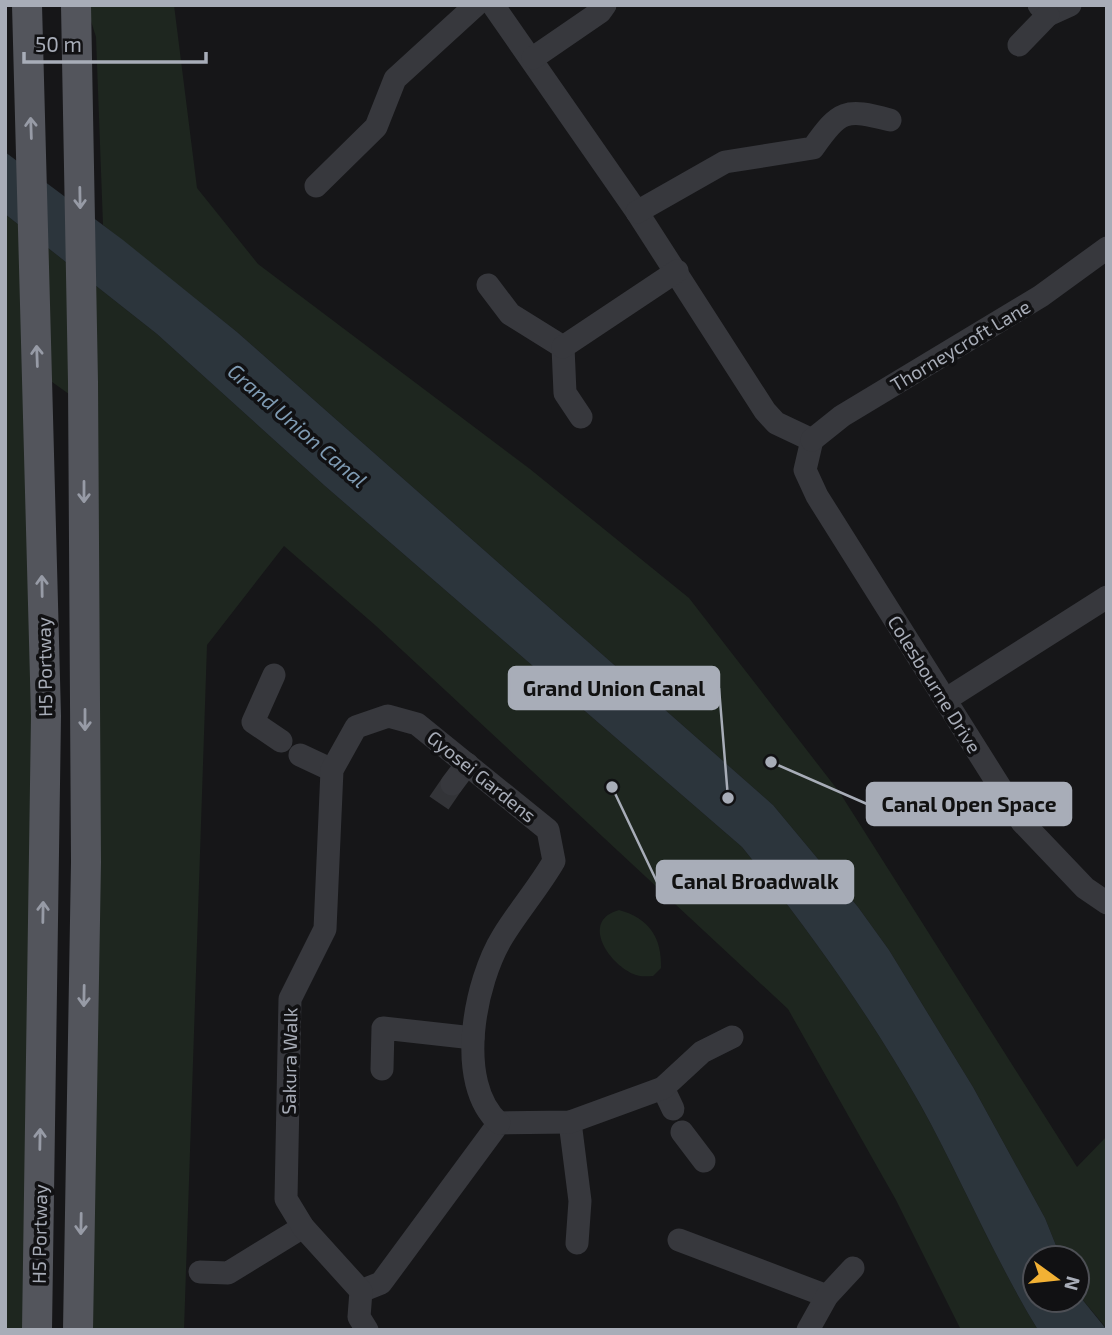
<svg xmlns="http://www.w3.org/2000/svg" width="1112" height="1335" viewBox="0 0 1112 1335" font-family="'Exo 2',sans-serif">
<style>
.green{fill:#1e261f}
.water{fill:#2c353c}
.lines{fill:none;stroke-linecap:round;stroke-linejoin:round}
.minor-tunnel{stroke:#333438;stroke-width:23;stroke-dasharray:23 11;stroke-linecap:butt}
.minor{stroke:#37383d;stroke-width:23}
.major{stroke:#53555c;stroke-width:30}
.oneway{stroke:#979ba6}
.labels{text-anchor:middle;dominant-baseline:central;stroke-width:7;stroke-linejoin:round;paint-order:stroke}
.street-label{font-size:19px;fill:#a8adb8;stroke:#111113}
.water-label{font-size:21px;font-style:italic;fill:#7f9bb3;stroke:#111113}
.leader{fill:none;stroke:#a8adb8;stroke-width:2.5}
.callout-dot{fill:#a8adb8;stroke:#111113;stroke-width:2.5}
.callout{fill:#a8adb8;stroke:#a8adb8;stroke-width:2.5}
.callout-label{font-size:21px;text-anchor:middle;font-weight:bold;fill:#111}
</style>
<rect width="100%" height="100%" fill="#161618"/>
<g class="green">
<path d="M86,5h88l23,183 61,76 272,205 159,129 151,195 237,374 30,-31v193l-30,-36v-35h-16l-16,-40 -72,-131 -84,-137 -31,-43 -85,-102 -536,-473 -134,-107 -7,-188z"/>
<path d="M5,214l152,120 168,152 417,361c65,80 127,167 178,257 41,74 74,154 118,226h-77l-65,-130 -108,-191 -413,-384 -91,-79 -77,99 -23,685h-106l5,-926 -45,-32 -1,958h-32z"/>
<path d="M619,910c30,8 43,28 42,58l-8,8c-5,0 -12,1 -17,-1 -26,-9 -57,-54 -17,-65z"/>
</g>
<path class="water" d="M5,152l118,88 114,92 536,473 85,102 31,43 84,137 72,131 16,40h-26v42h42v-7l30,37h-69c-44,-72 -77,-152 -118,-226 -51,-90 -113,-177 -178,-257l-417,-361 -168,-152 -152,-120z"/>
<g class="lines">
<path class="minor-tunnel" d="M439,803l13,-19"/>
<g class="minor">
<path d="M493,5l144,207 128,199 11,12 36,17"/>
<path d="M1039,5l9,10 22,-10"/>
<path d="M1019,45l29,-30"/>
<path d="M533,58l67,-46 5,-7"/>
<path d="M316,186l60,-59 19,-48 81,-74"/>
<path d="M637,212l88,-50 88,-14c27,-38 32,-40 77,-28"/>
<path d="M488,285l22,29 53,33 2,46 16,24"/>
<path d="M563,347l114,-76"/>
<path d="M812,440l-7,30 12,26 205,326 63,66 22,15"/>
<path d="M812,440l30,-24 199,-120 66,-48"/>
<path d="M274,675l-21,47 28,19"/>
<path d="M945,700l162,-103"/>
<path d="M300,755l32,15"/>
<path d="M452,784l15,-20"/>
<path d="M382,1069l1,-41 90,10"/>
<path d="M663,1088l10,21"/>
<path d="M570,1122l10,79 -3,42"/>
<path d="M682,1132l22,29"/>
<path d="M679,1240l148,56"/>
<path d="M200,1272l28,1 75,-46"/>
<path d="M361,1291l20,-8 118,-160 71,-1 93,-34 39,-36 30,-15"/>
<path d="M367,1330l-8,-13 2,-26 -58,-64 -17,-28 4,-200 35,-70 7,-159 24,-43 32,-11 29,8 131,106 6,31c-15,26 -35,49 -51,75 -28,45 -49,147 -4,187"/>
<path d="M808,1330l19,-34 26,-28"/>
</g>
<g class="major">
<path d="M27,5l19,711 -9,614"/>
<path d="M76,5l7,377 3,480 -8,468"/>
</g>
</g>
<defs><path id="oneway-shaft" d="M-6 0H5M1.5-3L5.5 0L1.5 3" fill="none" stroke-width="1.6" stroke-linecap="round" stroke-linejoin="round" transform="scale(1.75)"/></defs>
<g class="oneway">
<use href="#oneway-shaft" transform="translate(31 128) rotate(-92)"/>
<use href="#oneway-shaft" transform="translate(80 198) rotate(89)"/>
<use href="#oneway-shaft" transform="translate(37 356) rotate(-92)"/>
<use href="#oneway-shaft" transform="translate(84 492) rotate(90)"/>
<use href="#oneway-shaft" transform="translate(42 586) rotate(-91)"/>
<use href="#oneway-shaft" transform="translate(85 720) rotate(90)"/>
<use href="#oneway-shaft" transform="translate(43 912) rotate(-89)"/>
<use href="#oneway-shaft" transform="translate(84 996) rotate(91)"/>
<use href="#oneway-shaft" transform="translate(40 1139) rotate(-89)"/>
<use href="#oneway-shaft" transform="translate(81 1224) rotate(91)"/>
</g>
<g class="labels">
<g class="street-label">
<text transform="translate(960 345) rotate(-31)">Thorneycroft Lane</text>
<text transform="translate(44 667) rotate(-91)">H5 Portway</text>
<text transform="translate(935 684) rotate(58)">Colesbourne Drive</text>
<text transform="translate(482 776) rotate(39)">Gyosei Gardens</text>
<text transform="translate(289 1061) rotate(-89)">Sakura Walk</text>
<text transform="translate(39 1234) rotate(-89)">H5 Portway</text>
</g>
<g class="water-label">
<text transform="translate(298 425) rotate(41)">Grand Union Canal</text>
</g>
</g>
<path class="leader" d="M728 798L719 688M771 762L867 804M612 787L657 882"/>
<g class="callout-dot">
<circle cx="728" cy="798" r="7"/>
<circle cx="771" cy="762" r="7"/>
<circle cx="612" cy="787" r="7"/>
</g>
<g class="callout">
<rect x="509" y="667" width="210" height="42" rx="7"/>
<rect x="867" y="783" width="204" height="42" rx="7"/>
<rect x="657" y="861" width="196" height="42" rx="7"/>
</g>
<g class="callout-label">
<text x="614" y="696">Grand Union Canal</text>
<text x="969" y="812">Canal Open Space</text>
<text x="755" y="889">Canal Broadwalk</text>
</g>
<rect width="1112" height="1335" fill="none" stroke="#a8adb8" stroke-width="14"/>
<g transform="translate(1056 1279) rotate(105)"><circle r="33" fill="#111113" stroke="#4d4f55" stroke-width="2"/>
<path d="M0-5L12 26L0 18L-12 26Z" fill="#f2b134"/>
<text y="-10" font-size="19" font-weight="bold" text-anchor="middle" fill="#a8adb8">N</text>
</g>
<path d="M24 52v10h182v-10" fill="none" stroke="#a8adb8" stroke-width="3.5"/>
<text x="35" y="52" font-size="21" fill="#a8adb8" stroke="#111113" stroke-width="5" paint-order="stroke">50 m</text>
</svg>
